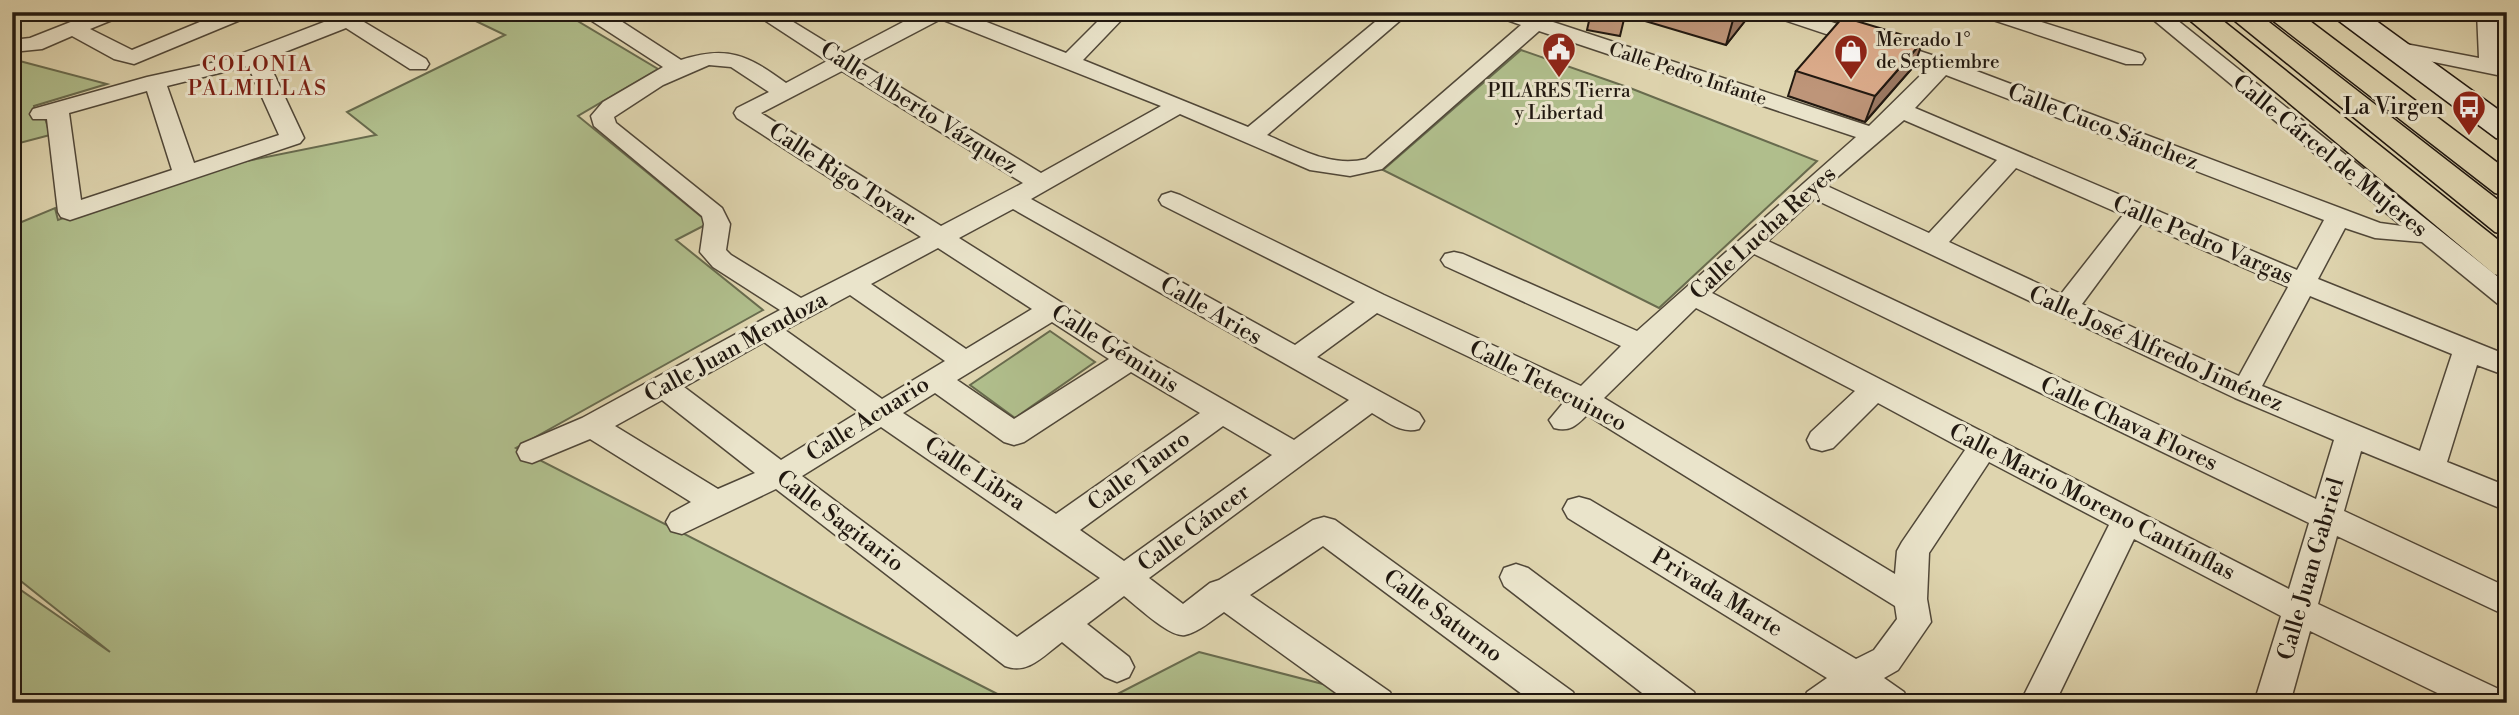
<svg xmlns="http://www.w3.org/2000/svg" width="2519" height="715" viewBox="0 0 2519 715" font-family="'Libre Bodoni',serif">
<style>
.green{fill:#b0be8c;stroke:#686b4e;stroke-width:2}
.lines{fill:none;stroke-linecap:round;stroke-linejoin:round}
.street-casing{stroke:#504738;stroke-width:3}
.secondary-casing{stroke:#211810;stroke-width:3}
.highway-casing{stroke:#211810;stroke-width:3}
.street{fill:#eae4cb;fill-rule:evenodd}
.secondary{fill:#eae4cb;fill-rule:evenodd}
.highway{fill:#dfd5af;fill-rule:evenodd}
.wall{fill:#be9579;stroke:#211810;stroke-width:2}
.shaded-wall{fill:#9b7963;stroke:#211810;stroke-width:2}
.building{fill:#ddad8d;stroke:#211810;stroke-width:2}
.labels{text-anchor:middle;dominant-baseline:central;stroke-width:6;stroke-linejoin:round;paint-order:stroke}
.far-poi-label{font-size:19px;fill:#211810;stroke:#eae4cb;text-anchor:start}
.far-street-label{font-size:19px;fill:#211810;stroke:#eae4cb}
.far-neighbourhood-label{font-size:21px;letter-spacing:2px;fill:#7a1f14;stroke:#eae4cb}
.poi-label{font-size:23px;fill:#211810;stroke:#eae4cb;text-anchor:end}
.street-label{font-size:23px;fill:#211810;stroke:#eae4cb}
</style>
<rect width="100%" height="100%" fill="#dfd5af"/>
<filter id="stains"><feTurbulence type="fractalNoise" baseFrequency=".00286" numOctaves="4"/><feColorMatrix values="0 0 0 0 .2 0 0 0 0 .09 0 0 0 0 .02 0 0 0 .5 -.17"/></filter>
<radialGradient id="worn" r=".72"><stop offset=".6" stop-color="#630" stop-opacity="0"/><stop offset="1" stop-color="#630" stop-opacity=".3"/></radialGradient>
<g class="green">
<path d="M457,12h111l-2,2 92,55 -80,47 131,107 -33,17 87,70 -247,138 499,255h-1003v-119l98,68 -98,-78v-348l43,-18 3,12 139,-49 179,-36 -29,-23 158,-77z"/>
<path d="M1521,50l109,38 187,73 -158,147 -276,-138z"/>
<path d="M12,59l95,25 -73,22 3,13 8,-1 5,17 -38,10z"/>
<path d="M1050,331l45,31 -80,56 -45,-33z"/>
<path d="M1199,652l147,38 18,13h-264z"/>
</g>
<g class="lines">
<g class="street-casing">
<g id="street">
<path d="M96,12h29l-3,4 -32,13 42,21 92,-38h29l-3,4 -116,48 -20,-5 -42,-23 -30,13 -30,3v-12l18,-2z"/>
<path d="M350,12h30l-3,4 -13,6 62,37 3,5 -3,5h-16l-64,-41 -79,31 37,79 -4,5 -221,74 -9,3 -9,-3 -3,-5 -11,-93h-14l-3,-5 3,-5 114,-32 78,-17zM248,66l31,69 -85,28 -27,-77zM147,91l25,79 -91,30 -12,-87z"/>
<path d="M586,12h21l74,48c46,-15 67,-5 105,23l41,-22 -75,-49h25l67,41 78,-41h39l105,41 41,-41h22l-46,48 165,67 139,-115h23l-143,123c31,13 64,33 99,24l155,-134 -25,-9 -3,-4 39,3 3,-3h23l-8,9 319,105 59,-58 -156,-52 -3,-4h32l149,49 430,162 22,3 -258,-214h23l340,272v23l-9,-3 -76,-62 -47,-4 -30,-10 -27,51 189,76v21l-30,-11 -30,97 60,24v25l-146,-60 -17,60 163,76v29l-170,-80 -19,68 187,88 2,11h-49l-148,-72 -20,72h-36l27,-87 -147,-77 -79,164h-35l89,-178 -120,-63 -60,91 -2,46 4,23 -33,48 -14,8 20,14 5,11h-45l-9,-7 -8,7h-45l5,-11 20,-14 -259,-160 -5,-9 5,-9 11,-3 11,3 266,159 18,-9 23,-31 -2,-13 -308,-191c-11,11 -17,17 -33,13l-5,-8 15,-18 -187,-89 -60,44 102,56 5,8 -5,8c-18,5 -31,-7 -47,-16l-223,165 34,26 27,-21 9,-3 94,-60 11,-3 11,3 238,172 5,11h-44l-211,-157 -73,49 140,97 5,11h-45l-126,-91c-12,8 -25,20 -39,23 -15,3 -48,-29 -61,-39l-37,28 42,33 5,10 -5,10 -12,5 -12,-5 -43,-35c-19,14 -34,33 -57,24l-229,-177 -94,45 -11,-3 -5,-9 5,-9 20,-11 -101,-63 -58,24 -11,-3 -4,-8 4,-8 61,-26 198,-108 -67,-43 -13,-15 4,-28 -2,-8 -108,-90 -3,-10 12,-14 60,-35 -71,-46zM941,19l220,87 -120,67 -182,-111zM1539,31l317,106 -219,194 -174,-77 -9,-2 -9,2 -4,6 4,6 176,80 -40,40 -197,-91 -204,-100 -9,-3 -9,3 -3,5 3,5 193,97 -60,43 -264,-146 149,-85 130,56 40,6 32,-7zM709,65l22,2 38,25 -32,16 -3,5 3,5 184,119 -120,61 -70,-43 -5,-5 4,-26 -8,-16 -106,-85 -2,-6 49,-32zM842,71l181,112 -82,43 -180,-113zM1946,75l378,145 -27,50 -382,-162zM1904,120l93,40 -68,73 -102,-47zM2016,168l107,47 -62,79 -112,-52zM1814,199l421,199 99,42 -18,59 -548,-258zM1013,209l336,191 -55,40 -154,-88 -181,-114zM2142,223l146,64 -49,89 -157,-72zM938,248l94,61 -66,40 -95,-65zM1754,254l555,269 -20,66 -577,-296zM850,295l95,66 -63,38 -97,-69zM2310,296l142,58 -32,97 -158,-65zM1696,308l159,83 -44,41 -4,8 4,8 11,3 11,-3 45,-45 87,47 -63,92 -5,9 -2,23 -291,-176zM1052,322l57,37 -95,60 -57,-39zM764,342l95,70 -78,48 -97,-73zM1131,372l69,41 -144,101 -153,-101 32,-20 69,49 10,3 10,-3zM662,400l93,73 -37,16 -103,-63zM1223,426l49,29 -148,106 -44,-31zM881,427l219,151 -83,59 -215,-161z"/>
<path d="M1978,12h32l132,42 3,5 -3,5h-16l-145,-48z"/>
<path d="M2477,12h20l5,50 5,1v14l-117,-24 -8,-1 -3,-5 3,-5 8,-1 89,17z"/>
<path d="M1516,564l12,4 166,124 5,11h-44l-151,-117 -4,-9 4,-9z"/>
</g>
</g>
<g class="secondary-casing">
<path id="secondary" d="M2331,12h33l143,104v25l-11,-3 -161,-120z"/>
</g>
<g class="highway-casing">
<g id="highway">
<path d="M2180,12h32l295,235v31l-13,-4z"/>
<path d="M2224,12h32l251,195v28l-12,-3z"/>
<path d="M2298,12l209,158v26l-12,-3 -224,-174 -4,-6z"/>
</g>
</g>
<use href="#street" class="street"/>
<use href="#secondary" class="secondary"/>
<use href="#highway" class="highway"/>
</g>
<g class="wall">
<path d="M1591,12h161l-26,33 -101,-30 -5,21 -33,-6z"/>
<path d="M1914,66l-49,56 -77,-26 8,-25z"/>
</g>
<g class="shaded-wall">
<path d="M1739,12h13l-26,33 7,-25z"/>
<path d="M1923,41l-9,25 -49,56 10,-26z"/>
</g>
<g class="building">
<path d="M1706,12h33l-6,8z"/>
<path d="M1843,17l80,24 -48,55 -79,-25z"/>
</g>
<defs>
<g id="civic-pin" transform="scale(1.75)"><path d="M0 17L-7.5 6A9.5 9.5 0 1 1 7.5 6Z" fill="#8f2418" stroke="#eae4cb"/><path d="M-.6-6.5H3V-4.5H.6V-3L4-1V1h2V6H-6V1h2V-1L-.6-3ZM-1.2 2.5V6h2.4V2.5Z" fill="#fff"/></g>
<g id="shop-pin" transform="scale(1.75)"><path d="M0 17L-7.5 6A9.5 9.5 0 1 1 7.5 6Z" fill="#8f2418" stroke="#eae4cb"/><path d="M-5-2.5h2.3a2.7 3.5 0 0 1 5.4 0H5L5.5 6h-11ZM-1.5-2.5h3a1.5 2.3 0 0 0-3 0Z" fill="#fff"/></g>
<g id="bus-pin" transform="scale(1.75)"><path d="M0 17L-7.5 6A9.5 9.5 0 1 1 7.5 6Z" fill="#8f2418" stroke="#eae4cb"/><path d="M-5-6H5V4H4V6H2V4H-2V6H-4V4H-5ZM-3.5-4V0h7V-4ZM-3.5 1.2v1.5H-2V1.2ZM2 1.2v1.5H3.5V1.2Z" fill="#fff"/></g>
</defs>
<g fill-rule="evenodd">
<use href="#civic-pin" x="1559" y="49"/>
<use href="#shop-pin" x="1851" y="51"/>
<use href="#bus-pin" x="2469" y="107"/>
</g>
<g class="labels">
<g class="far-poi-label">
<text x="1876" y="40">Mercado 1°<tspan x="1876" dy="22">de Septiembre</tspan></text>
<text x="1559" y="91" text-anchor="middle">PILARES Tierra<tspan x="1559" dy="22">y Libertad</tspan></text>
</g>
<g class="far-street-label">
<text transform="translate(1688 74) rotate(18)">Calle Pedro Infante</text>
</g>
<g class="far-neighbourhood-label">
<text x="258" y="65">COLONIA<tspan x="258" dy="24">PALMILLAS</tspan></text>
</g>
<g class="poi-label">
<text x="2444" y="107">La Virgen</text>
</g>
<g class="street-label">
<text transform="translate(919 108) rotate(32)">Calle Alberto Vázquez</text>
<text transform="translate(2103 127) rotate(21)">Calle Cuco Sánchez</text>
<text transform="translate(2330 156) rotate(39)">Calle Cárcel de Mujeres</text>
<text transform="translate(842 175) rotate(33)">Calle Rigo Tovar</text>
<text transform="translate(1763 233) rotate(-42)">Calle Lucha Reyes</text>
<text transform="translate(2203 240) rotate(23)">Calle Pedro Vargas</text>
<text transform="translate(1211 311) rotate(30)">Calle Aries</text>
<text transform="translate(736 347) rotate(-29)">Calle Juan Mendoza</text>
<text transform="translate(1115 349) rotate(32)">Calle Géminis</text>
<text transform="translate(2156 349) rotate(24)">Calle José Alfredo Jiménez</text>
<text transform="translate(1548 386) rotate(27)">Calle Tetecuinco</text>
<text transform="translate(868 419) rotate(-32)">Calle Acuario</text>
<text transform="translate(2129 424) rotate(25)">Calle Chava Flores</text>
<text transform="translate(1139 471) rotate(-36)">Calle Tauro</text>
<text transform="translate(975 474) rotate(33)">Calle Libra</text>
<text transform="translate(2092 502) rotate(27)">Calle Mario Moreno Cantínflas</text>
<text transform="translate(840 521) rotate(37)">Calle Sagitario</text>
<text transform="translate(1194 528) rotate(-36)">Calle Cáncer</text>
<text transform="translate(2311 569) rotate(-74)">Calle Juan Gabriel</text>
<text transform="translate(1717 593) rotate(31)">Privada Marte</text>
<text transform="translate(1443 616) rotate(36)">Calle Saturno</text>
</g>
</g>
<rect width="2519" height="715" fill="none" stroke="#dfd5af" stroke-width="42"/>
<rect x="14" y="14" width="2491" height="687" fill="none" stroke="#211810" stroke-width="3.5"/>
<rect x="21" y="21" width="2477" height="673" fill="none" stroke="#211810" stroke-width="2"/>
<rect width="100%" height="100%" filter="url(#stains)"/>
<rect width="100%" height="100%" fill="url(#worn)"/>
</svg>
